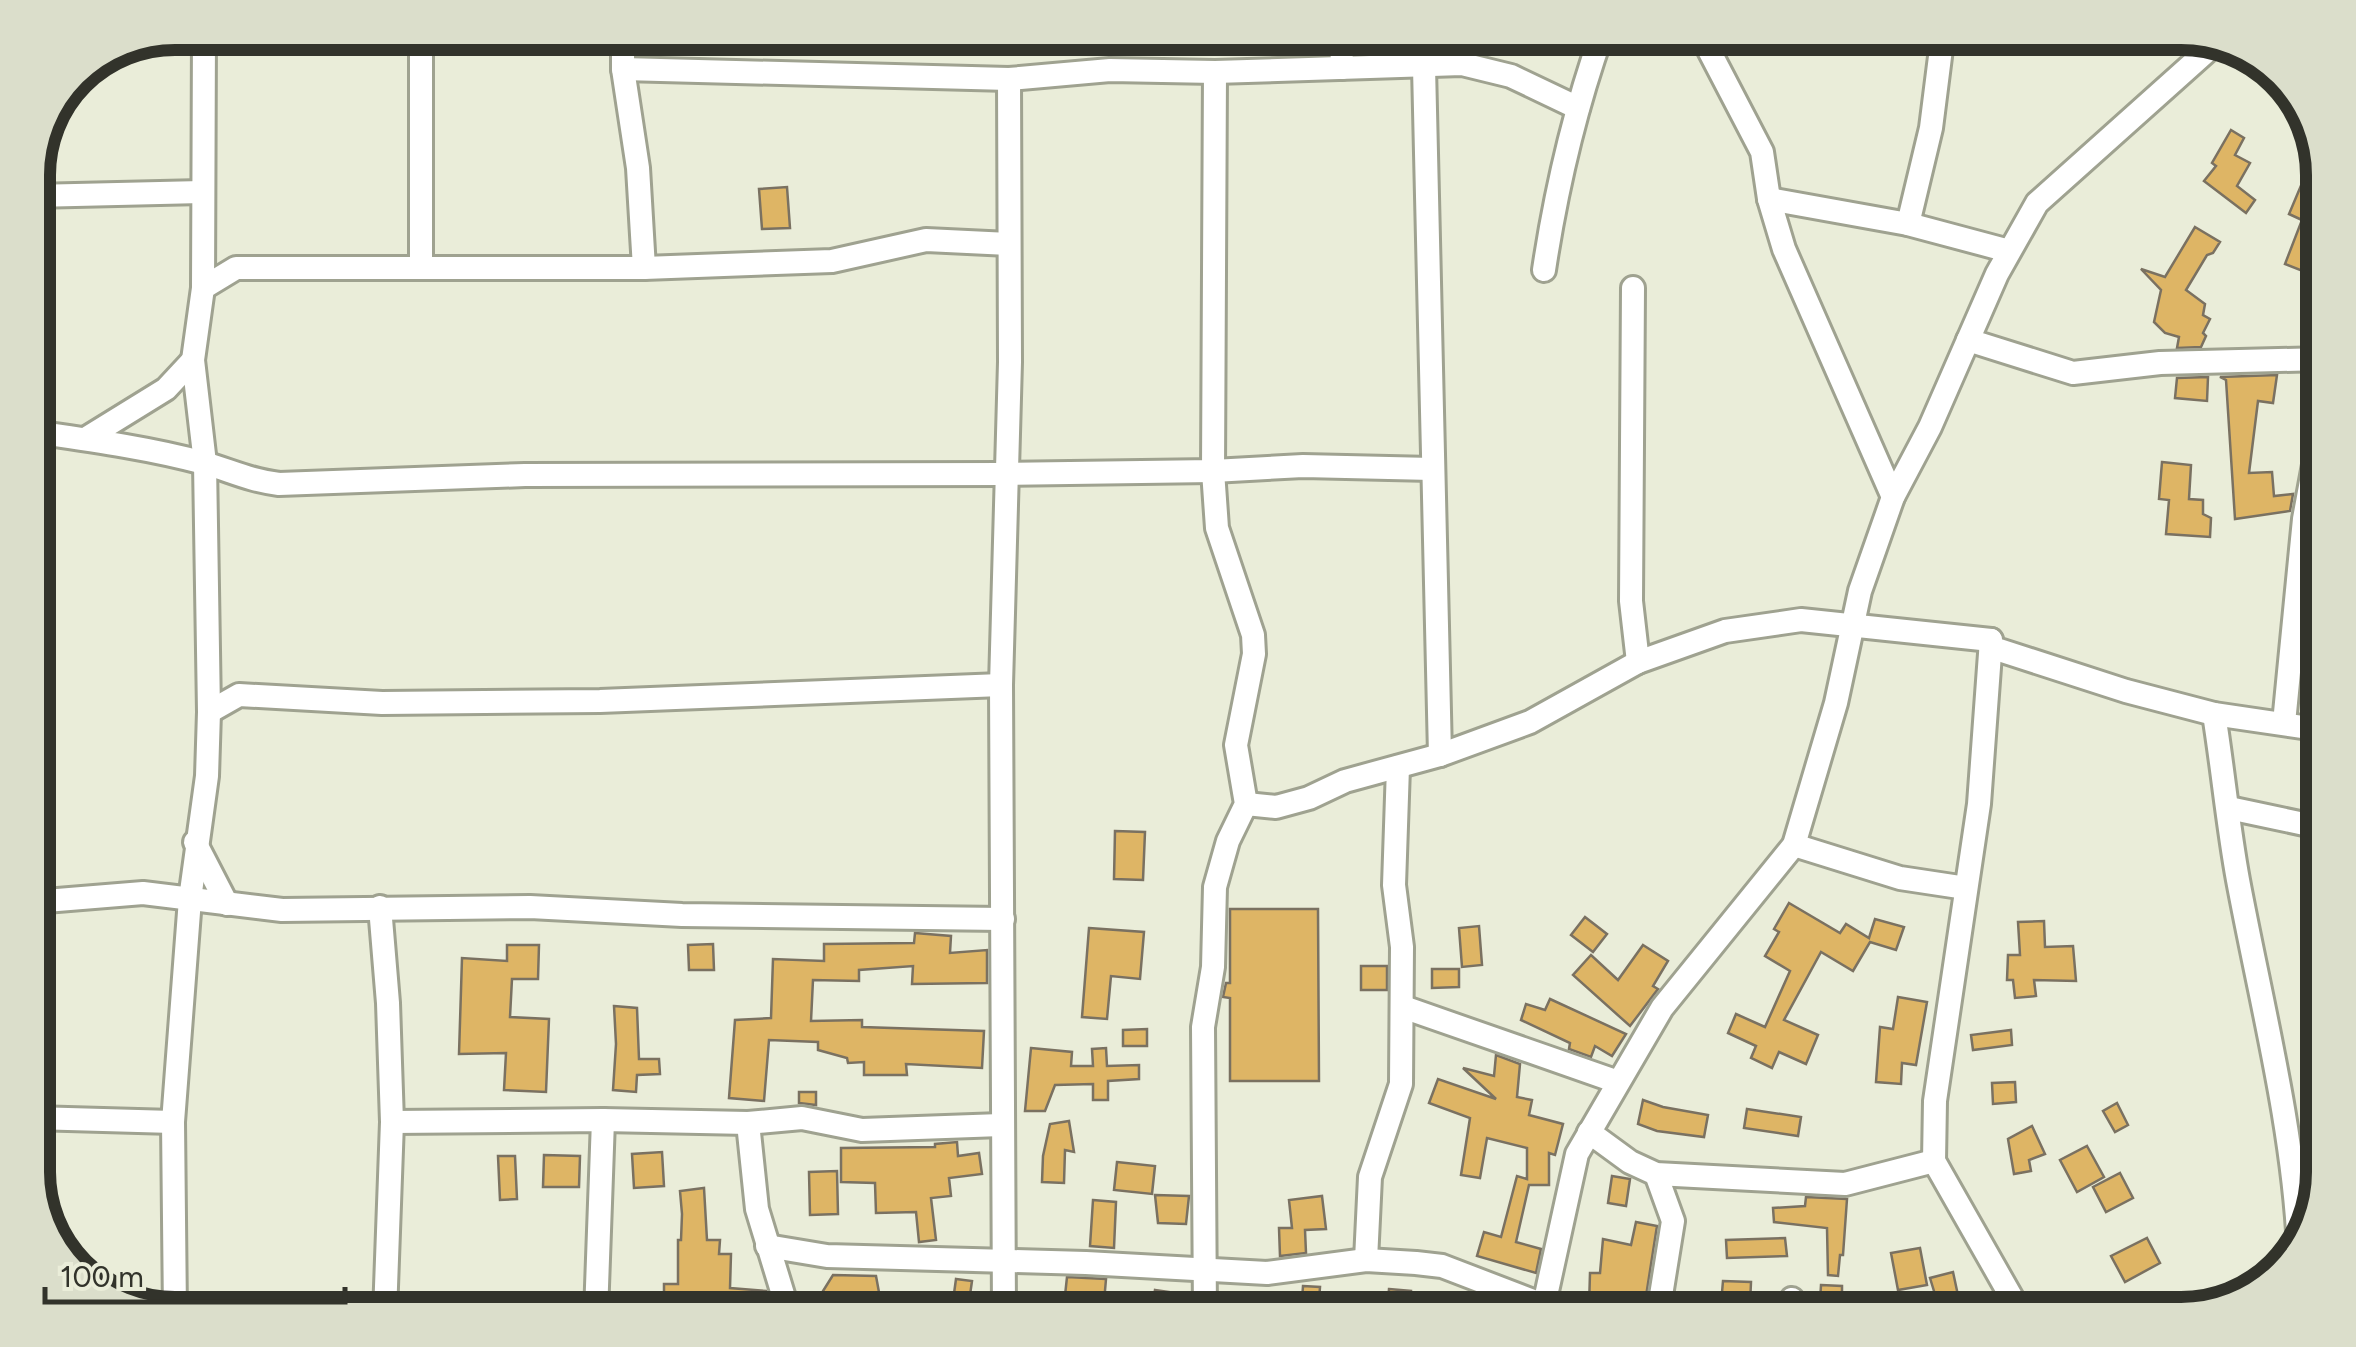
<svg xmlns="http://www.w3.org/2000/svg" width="2356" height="1347" viewBox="0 0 2356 1347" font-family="Figtree,sans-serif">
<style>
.building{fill:#deb565;stroke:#7a7161;stroke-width:2.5}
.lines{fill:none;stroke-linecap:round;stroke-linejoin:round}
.street-casing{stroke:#9fa290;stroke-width:28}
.street{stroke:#fff;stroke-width:22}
.rim{fill:none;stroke:#32332b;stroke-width:12}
</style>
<rect width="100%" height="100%" fill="#eaedd9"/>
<g class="building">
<path d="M2231,130l13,8 -9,17 15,8 -13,23 18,14 -9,13 -42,-32 12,-15 -4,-3z"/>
<path d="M2311,162l12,5v112l-38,-15 17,-44 -13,-6z"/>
<path d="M787,187l3,41 -28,1 -3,-40z"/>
<path d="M2195,227l25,15 -7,11 -6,2 -21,35 19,14 -2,11 7,4 -7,14 3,3 -5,11 -24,1 2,-11 -14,-4 -11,-11 7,-32 -20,-21 24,8z"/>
<path d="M2277,375l-4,28 -15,-2 -9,72 23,-1 2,24 19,-2 -3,17 -55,8 -9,-139 -6,-3z"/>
<path d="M2208,377l-1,24 -32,-3 2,-20z"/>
<path d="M2162,462l29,3 -2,34 14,1v14l8,4 -1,19 -44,-3 3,-34 -10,-1z"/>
<path d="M1115,831l30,1 -2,48 -29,-1z"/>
<path d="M1789,903l51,30 6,-9 23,14 6,-19 29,8 -8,23 -26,-8 -17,29 -32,-19 -37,68 34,15 -12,29 -27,-12 -7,16 -21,-10 5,-12 -28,-13 8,-19 29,13 25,-56 -25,-15 14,-24 -5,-3z"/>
<path d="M1230,909h88l1,172h-89v-83l-7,-1 3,-14h4z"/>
<path d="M1585,917l22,17 -14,18 -22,-17z"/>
<path d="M2044,921l1,26 28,-1 3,35 -42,-1 2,16 -21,2 -2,-18h-6l1,-25h12l-2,-33z"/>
<path d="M1479,926l3,39 -20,2 -3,-39z"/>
<path d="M1089,928l55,4 -4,47 -29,-3 -4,43 -25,-2z"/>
<path d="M915,933l36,3 -1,17 37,-3v33l-75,1 1,-18 -54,4v11l-46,-1 -2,41 51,-1v7l122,4 -2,37 -76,-4 1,11h-43v-13l-16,1 -1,-5 -29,-8v-8l-49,-2 -5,61 -35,-3 6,-78 36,-2 2,-59 51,2v-17l90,-1z"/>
<path d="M713,944l1,26h-25l-1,-25z"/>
<path d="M507,945h32l-1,34h-26l-2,38 39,2 -3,73 -42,-2 2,-37 -47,1 3,-96 45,3z"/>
<path d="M1643,945l25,16 -15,25 5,3 -28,37 -57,-51 18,-20 27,25z"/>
<rect x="1361" y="966" width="26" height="24"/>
<path d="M1432,969h27v18l-27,1z"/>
<path d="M1898,997l29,5 -11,63 -14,-2 -1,21 -25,-2 4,-55 13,2z"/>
<path d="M1550,999l76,35 -14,22 -17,-10 -4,11 -22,-8 1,-6 -49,-23 5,-16 19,6z"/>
<path d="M614,1006l23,2 2,51h20l1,15 -23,1 -1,17 -23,-2 3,-46z"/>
<path d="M1147,1029v17h-24v-16z"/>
<path d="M2011,1030l1,15 -39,5 -2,-15z"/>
<path d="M1031,1048l41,4 -1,14h22l-1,-17 14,-1 1,18 32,-1v14l-31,2v19h-15v-16l-38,1 -10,26h-20z"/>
<path d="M1496,1055l24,9 -3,33 15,3 -3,15 34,9 -8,31 -6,-2v32h-20l-13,57 25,7 -5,24 -59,-17 7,-24 17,5 16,-61 10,3v-31l-40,-10 -7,40 -19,-3 9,-57 -41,-15 9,-24 58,20 -33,-31 31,8z"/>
<path d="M2015,1082l1,20 -23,2 -1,-21z"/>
<path d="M799,1092h17v13l-17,-2z"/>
<path d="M1643,1100l20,7 45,8 -4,22 -47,-6 -19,-7z"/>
<path d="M2117,1103l11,22 -13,7 -12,-21z"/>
<path d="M1747,1109l54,8 -3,19 -54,-8z"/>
<path d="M1069,1121l5,31 -9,-2 -1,33 -22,-1 1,-26 7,-32z"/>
<path d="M2032,1126l13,28 -16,6 2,11 -17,3 -6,-35z"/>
<path d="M957,1142l1,14 21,-3 3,21 -33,4 2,18 -20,2 5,42 -17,2 -3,-30 -40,1 -1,-30 -34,-1v-34l94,-1v-3z"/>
<path d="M2087,1146l17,31 -27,15 -17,-32z"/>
<path d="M662,1152l2,34 -30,2 -2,-34z"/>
<path d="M544,1155l36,1 -1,31h-36z"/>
<path d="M498,1156h17l2,43 -17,1z"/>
<path d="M1117,1162l38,4 -3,28 -38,-4z"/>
<path d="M837,1171l1,43 -28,1 -1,-43z"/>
<path d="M2120,1173l13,25 -27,14 -13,-25z"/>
<path d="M1612,1176l18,3 -4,27 -18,-3z"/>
<path d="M704,1188l3,52h13l-1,14h12l-1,34 36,3 -1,23h-101v-30h14v-44h3l1,-26 -2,-23z"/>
<path d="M1155,1195l34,1 -3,28 -28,-1z"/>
<path d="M1322,1196l4,33 -21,1 1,23 -26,3 -1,-28h13l-3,-28z"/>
<path d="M1806,1197l41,2 -4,56h-3l-2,21 -10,-1 -1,-47 -53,-6 -1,-14 32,-2z"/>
<path d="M1093,1200l23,2 -2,46 -24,-2z"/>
<path d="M1636,1222l21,4 -13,83 -29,-5v4l-26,-1 1,-34h10l3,-34 28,6z"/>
<path d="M1785,1238l2,18 -60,2 -1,-18z"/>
<path d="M2147,1238l13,25 -35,19 -14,-26z"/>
<path d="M1920,1248l7,37 -29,5 -7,-37z"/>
<path d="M1953,1272l9,42h-21l-11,-36z"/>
<path d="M833,1275l43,1 7,38h-43v-5l-13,1 -4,-19z"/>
<path d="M1067,1277l39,2 -3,35h-40z"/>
<path d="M956,1279l16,2 -2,14 11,1 -2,15 -27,-3z"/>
<path d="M1723,1281l28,1 -1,23 -29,-1z"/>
<path d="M1821,1285l21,1v17l-22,-1z"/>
<path d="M1303,1286l17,1 -2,27h-17z"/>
<path d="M1389,1289l22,2 -1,21 -23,-1z"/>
<path d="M1155,1290l35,5v19h-39z"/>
<path d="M1470,1295l13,3 43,16h-61z"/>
</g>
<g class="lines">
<g class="street-casing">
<g id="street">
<path d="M623,33v36l15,99 6,100"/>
<path d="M1341,33l1,35"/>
<path d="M1700,33l62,119 7,47 15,50 109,248"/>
<path d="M1424,67l16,688"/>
<path d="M623,69l386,10 101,-9 105,2 247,-8 49,12 67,32"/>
<path d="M33,196l169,-4"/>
<path d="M1769,199l139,25 101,27"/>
<path d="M1908,224l23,-96 12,-95"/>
<path d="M421,267v-234"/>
<path d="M1544,270c12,-80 31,-161 58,-237"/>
<path d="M203,288l33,-20h408l188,-7 94,-21 83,4"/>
<path d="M1633,288l-2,313 7,61"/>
<path d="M1968,340l105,33 87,-10 163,-4"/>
<path d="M33,432c56,8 116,16 171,31 28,8 44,17 75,21l246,-9 481,-1 207,-3 90,-5 129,3"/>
<path d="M85,439l81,-50 27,-29"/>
<path d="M1991,640l-12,164 -44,297 -1,60 87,153"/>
<path d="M209,712l30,-17 143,8 218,-2 401,-16"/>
<path d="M2214,714c9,56 14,112 24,166 23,123 55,244 61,368"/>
<path d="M2284,723l20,-204 19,-103"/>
<path d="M1246,804l30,3 33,-9 36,-17 95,-26 90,-33 108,-60 87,-31 76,-11 190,20 -1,7 136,44 88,23 109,16"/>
<path d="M2229,808l94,20"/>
<path d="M195,842l32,62"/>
<path d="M1794,845l106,33 66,10"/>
<path d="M33,902l110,-9 139,17 248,-3 152,8 321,4"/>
<path d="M380,907l8,96 4,119 -7,192"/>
<path d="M1403,1007l215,75"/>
<path d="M33,1118l140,4"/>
<path d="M392,1122l211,-2 145,3 54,-5 60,12 139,-5"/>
<path d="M748,1123l9,86 32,105"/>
<path d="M1589,1132l41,30 26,12 189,10 89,-23"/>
<path d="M1656,1174l17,47 -15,93"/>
<path d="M767,1246l60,10 259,7 181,10 99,-13 50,3 26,3 104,40"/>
<path d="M1366,1260l4,-83 31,-93 1,-137 -8,-62 4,-118"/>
<path d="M1792,1299l2,15"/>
<path d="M175,1314l-2,-192 17,-223 17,-123 2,-64 -4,-249 -12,-103 10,-72 1,-255"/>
<path d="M596,1314l7,-194"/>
<path d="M1004,1314l-3,-629 9,-323 -1,-283"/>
<path d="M1205,1314l-2,-287 10,-60 2,-80 13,-46 18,-37 -10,-59 18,-91 -1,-19 -36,-107 -4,-57 2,-399"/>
<path d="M1542,1314l35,-160 85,-146 132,-163 42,-142 24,-112 33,-94 37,-70 67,-153 40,-71 180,-161"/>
</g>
</g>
<use href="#street" class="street"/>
</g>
<path d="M0 0H2356V1347H0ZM175 50H2181A125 125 0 0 1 2306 175V1172A125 125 0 0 1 2181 1297H175A125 125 0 0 1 50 1172V175A125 125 0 0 1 175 50Z" fill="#dbdecb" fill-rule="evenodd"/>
<path class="rim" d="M175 50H2181A125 125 0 0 1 2306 175V1172A125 125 0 0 1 2181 1297H175A125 125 0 0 1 50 1172V175A125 125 0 0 1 175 50Z"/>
<path d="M45 1287v15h300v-15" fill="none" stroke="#32332b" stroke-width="5"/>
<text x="60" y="1287" font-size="30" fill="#32332b" stroke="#eaedd9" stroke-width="8" paint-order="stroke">100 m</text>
</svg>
